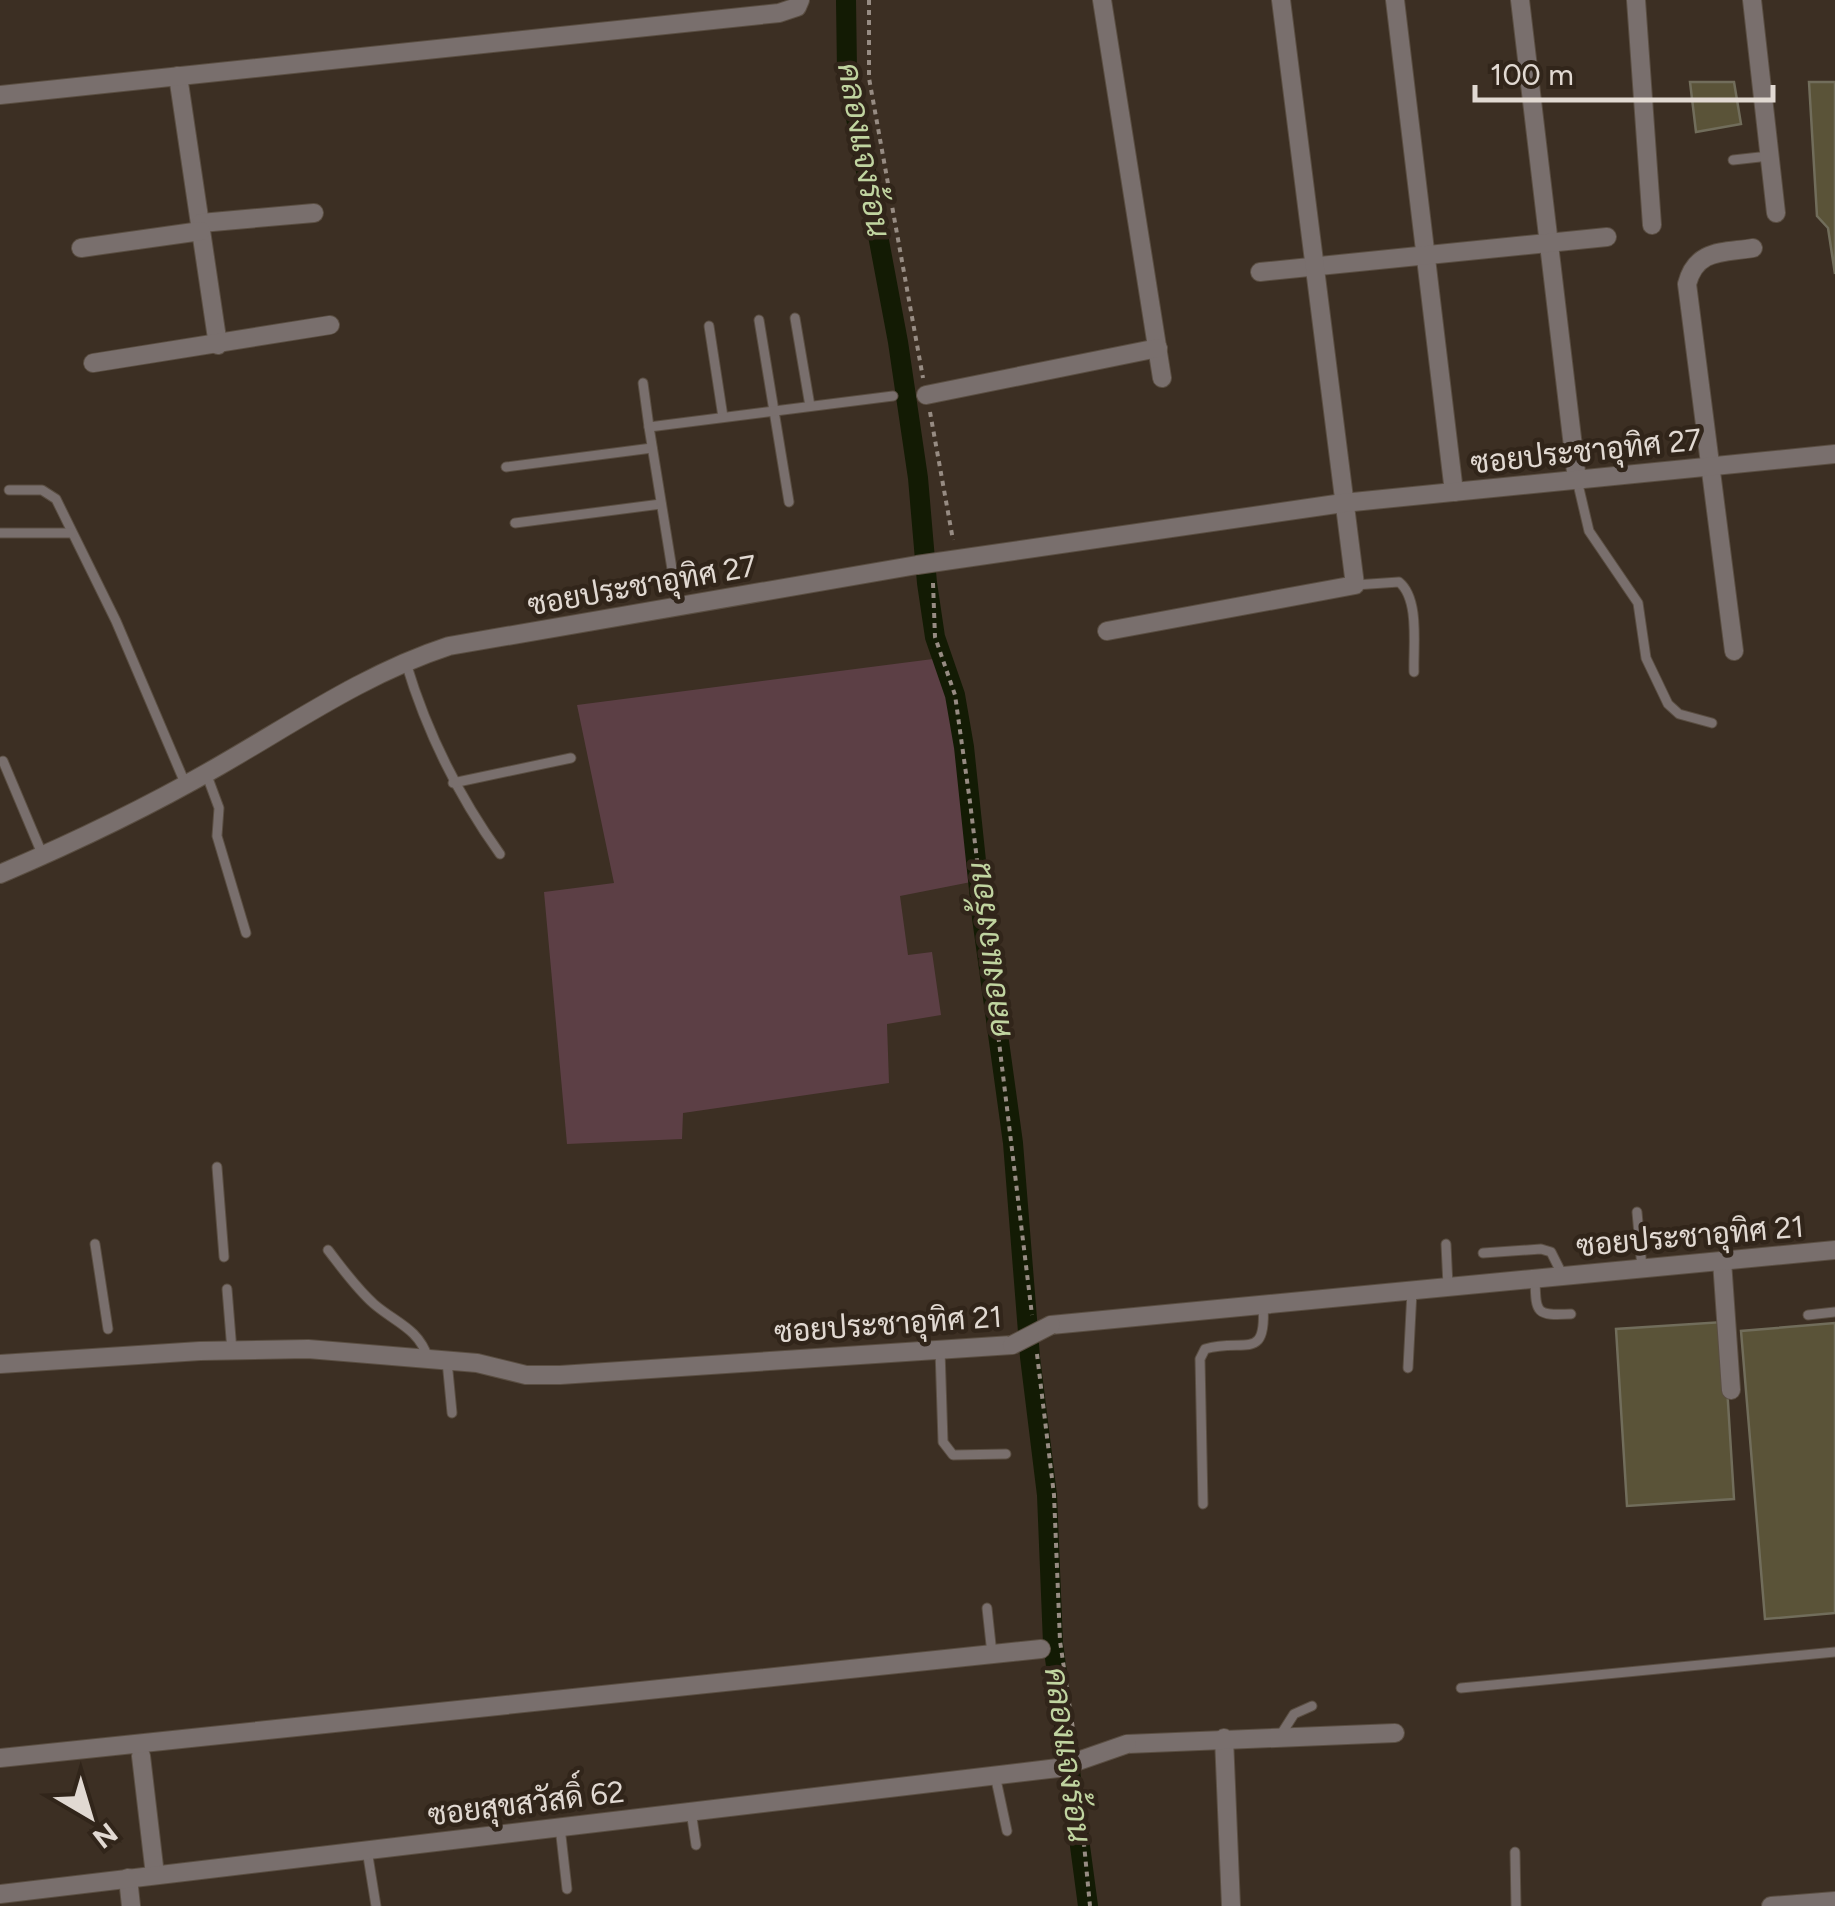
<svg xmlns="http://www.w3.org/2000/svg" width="1835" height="1906" viewBox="0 0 1835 1906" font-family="Figtree,Sarabun,sans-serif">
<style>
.green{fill:#5c3f45}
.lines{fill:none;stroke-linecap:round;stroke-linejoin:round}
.canal{stroke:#131b04;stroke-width:20}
.building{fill:#5a5338;stroke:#716d5b;stroke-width:2.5}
.service-casing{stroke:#5a4e42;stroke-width:11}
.minor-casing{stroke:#5a4e42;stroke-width:20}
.path{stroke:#978c83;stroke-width:4;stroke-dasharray:5 5;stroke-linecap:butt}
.service{stroke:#796f6d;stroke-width:9}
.minor{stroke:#796f6d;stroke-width:18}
.minor-bridge-casing{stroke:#5a4e42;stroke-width:20;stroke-linecap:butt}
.minor-bridge{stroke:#796f6d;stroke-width:18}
.labels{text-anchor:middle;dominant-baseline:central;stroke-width:9;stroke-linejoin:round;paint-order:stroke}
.street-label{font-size:30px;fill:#e1d9d2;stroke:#31251a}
.water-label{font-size:32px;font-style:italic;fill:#c0d4a0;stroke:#31251a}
</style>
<rect width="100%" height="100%" fill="#3c2f23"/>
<path class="green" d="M933,659c34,43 33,167 38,223l-71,14 8,59 24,-3 9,63 -54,9 2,59 -206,30 -1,26 -115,5 -23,-252 70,-9 -37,-178z"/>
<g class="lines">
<path class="canal" d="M846,0l1,70 51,272 20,136 9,105 8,54 20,58 9,52 18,171 31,225 17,214 17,138 6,148 35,263"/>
</g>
<g class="building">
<path d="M1690,82h44l7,42 -45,8z"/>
<path d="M1809,82h26v192l-7,-46 -11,-12z"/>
<path d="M1723,1322l11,177 -107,7 -11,-177z"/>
<path d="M1835,1323v290l-70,6 -24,-288z"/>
</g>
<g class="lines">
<g class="service-casing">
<g id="service">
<path d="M1733,160l36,-4"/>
<path d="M795,318l15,88"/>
<path d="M759,320l30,182"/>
<path d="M709,326l14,91"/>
<path d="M643,383l6,44"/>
<path d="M506,467l146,-19"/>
<path d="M1577,480l12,51 49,72 8,55 22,46 11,10 33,9"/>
<path d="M9,490h33l14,9 60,122 69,162"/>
<path d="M515,523l146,-19"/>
<path d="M0,533h72"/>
<path d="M1355,585l44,-3c21,17 14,65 15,90"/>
<path d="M678,606l-29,-179 244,-31"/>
<path d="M406,663c21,70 51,131 94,191"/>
<path d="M3,761l40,95"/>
<path d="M206,773l13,35 -2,28 29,97"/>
<path d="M453,783l118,-25"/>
<path d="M217,1167l7,90"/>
<path d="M1637,1212l5,56"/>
<path d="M95,1244l13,85"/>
<path d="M1446,1244l2,42"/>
<path d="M328,1250c14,18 28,38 46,54 22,19 44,24 54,54"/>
<path d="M1483,1253l58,-4 10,3 12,24"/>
<path d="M1535,1279c1,34 0,37 36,35"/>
<path d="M227,1289l5,62"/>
<path d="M1808,1315l27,-3"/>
<path d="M940,1350l3,92 10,13 53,-1"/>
<path d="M447,1361l5,52"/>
<path d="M1408,1368l4,-77"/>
<path d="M1203,1504l-3,-145 5,-10c39,-12 62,14 58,-44"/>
<path d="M987,1608l5,46"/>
<path d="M1461,1688l374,-36"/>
<path d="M1280,1736l14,-22 18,-8"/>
<path d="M995,1775l12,56"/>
<path d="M691,1811l5,34"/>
<path d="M560,1827l7,62"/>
<path d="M367,1850l9,56"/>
<path d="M1515,1852l1,54"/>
</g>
</g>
<g class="minor-casing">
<g id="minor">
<path d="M1102,0l60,378"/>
<path d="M1395,0l59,492"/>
<path d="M1520,0l57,480"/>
<path d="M1636,0l16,225"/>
<path d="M1752,0l24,213"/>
<path d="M178,76l40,269"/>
<path d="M0,95l779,-82 18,-6 3,-7"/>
<path d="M201,223l113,-10"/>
<path d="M81,248l120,-17"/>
<path d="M1260,272l347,-35"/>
<path d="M93,363l237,-38"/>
<path d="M926,395l232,-47"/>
<path d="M1107,631l248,-46 -74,-585"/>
<path d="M1734,651l-47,-367c9,-35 35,-31 66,-36"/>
<path d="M0,874c75,-32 148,-67 219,-108 75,-43 147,-93 230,-120l468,-81 426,-62 492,-49"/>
<path d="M1722,1261l9,129"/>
<path d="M1051,1325l784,-75"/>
<path d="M0,1364l200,-13 108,-2 169,14 49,12h34l452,-30"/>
<path d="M1224,1738l7,168"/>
<path d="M1127,1744l268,-11"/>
<path d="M141,1756l14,119"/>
<path d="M0,1758l1041,-109"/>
<path d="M128,1878l3,28"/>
<path d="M0,1894l1058,-126"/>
<path d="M1771,1906l64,-5"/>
</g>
</g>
<g class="path">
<path d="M869,0v78l54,300"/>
<path d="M930,412l23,128"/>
<path d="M933,583l2,54 20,58 15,107 62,513"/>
<path d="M1037,1354l17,141 6,146 15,102"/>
<path d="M1078,1782l12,124"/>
</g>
<use href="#service" class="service"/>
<use href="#minor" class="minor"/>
<g class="minor-bridge-casing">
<g id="minor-bridge">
<path d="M1012,1345l39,-20"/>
<path d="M1058,1768l69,-24"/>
</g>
</g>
<use href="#minor-bridge" class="minor-bridge"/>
</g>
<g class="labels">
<g class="street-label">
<text transform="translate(1586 451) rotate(-6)">ซอยประชาอุทิศ 27</text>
<text transform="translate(642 585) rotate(-10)">ซอยประชาอุทิศ 27</text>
<text transform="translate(1690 1236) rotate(-5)">ซอยประชาอุทิศ 21</text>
<text transform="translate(888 1324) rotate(-4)">ซอยประชาอุทิศ 21</text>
<text transform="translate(526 1803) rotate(-7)">ซอยสุขสวัสดิ์ 62</text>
</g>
<g class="water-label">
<text transform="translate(864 150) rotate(80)">คลองแจงร้อน</text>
<text transform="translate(989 950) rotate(-97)">คลองแจงร้อน</text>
<text transform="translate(1068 1755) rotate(82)">คลองแจงร้อน</text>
</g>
</g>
<g transform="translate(90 1816) rotate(142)" stroke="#31251a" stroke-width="8" paint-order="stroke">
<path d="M0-8L18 38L0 25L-18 38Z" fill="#e1d9d2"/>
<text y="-15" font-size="28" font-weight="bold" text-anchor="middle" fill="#e1d9d2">N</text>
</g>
<path d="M1475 85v15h298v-15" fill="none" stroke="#e1d9d2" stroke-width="5"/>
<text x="1490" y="85" font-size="30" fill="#e1d9d2" stroke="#31251a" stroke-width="8" paint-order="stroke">100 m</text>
</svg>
